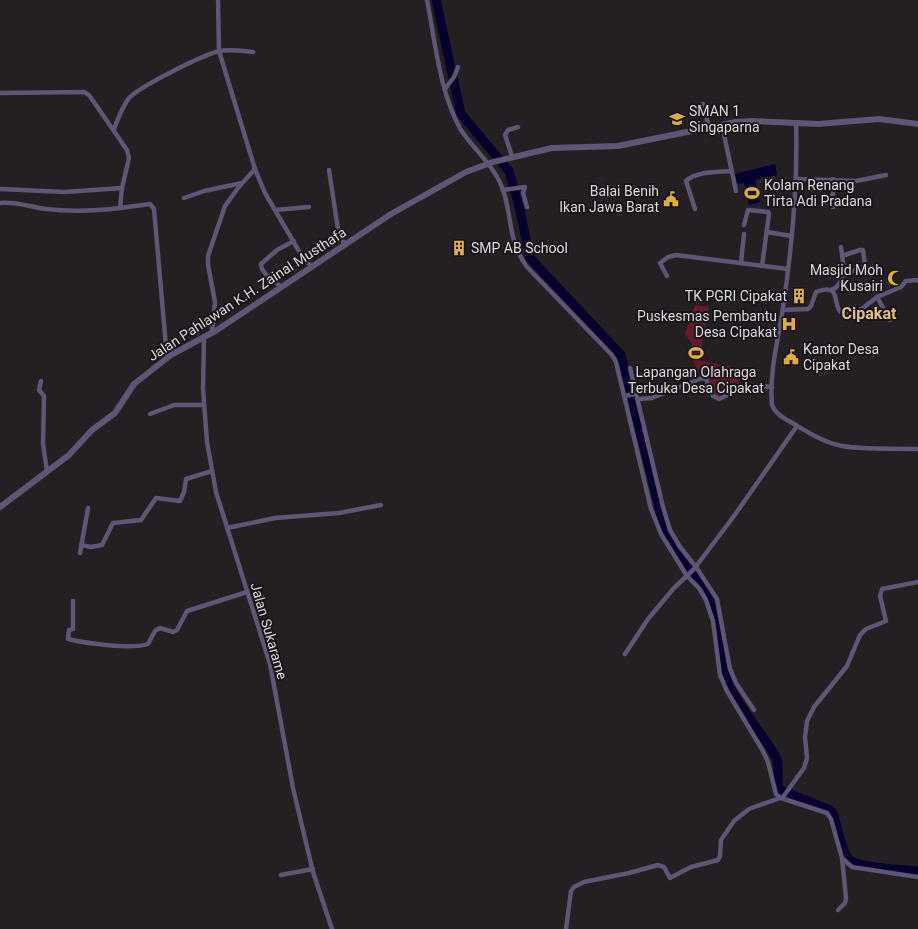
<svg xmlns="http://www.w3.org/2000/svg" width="918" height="929" viewBox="0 0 918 929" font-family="Roboto,sans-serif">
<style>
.green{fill:#671929}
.water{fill:#05002d}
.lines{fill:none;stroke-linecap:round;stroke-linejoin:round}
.river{stroke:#05002d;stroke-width:9}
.minor{stroke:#5f5574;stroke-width:4.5}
.tertiary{stroke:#5f5574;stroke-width:6}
.labels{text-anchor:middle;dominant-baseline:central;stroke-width:4;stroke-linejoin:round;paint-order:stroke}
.poi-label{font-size:14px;fill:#d9d6da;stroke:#19151a;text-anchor:start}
.street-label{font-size:14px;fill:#d9d6da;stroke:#19151a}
.quarter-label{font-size:16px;font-weight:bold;fill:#e2c177;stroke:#19151a}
</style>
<rect width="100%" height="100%" fill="#231f23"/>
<path class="green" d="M695,305l14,2 -10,53 41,9 -1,16 -23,13c-10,-17 -28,-34 -24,-54l-7,-10z"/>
<path class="water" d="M775,164l2,11 -22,5 5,22 -11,3 -5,-22 -7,1 -2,-10z"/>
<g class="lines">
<path class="river" d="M436,0l25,114 48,57 10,35 11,52 91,97 45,180 48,67c6,23 4,50 11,72 10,31 35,55 51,83 5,10 -1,23 4,33l50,20 3,3c4,12 8,36 15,45 9,11 55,11 70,13"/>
<g class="minor">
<path d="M218,0l1,51 36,118 10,24 38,65 8,8"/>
<path d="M427,0c8,41 13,94 34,130 13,20 34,36 42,60 10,29 4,49 24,77l85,88 4,7 35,147 10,25 26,42 12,12 7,12 7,21 7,54 7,16 36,60 5,11 8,32 5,4 46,15 4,6 11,39 10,9 66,10"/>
<path d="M445,89l9,-12 4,-10"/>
<path d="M0,93l84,-1 5,3 38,55 2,8 -7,30"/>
<path d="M703,104l6,24"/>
<path d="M796,123c2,63 -4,124 -13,185 -5,32 -14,65 -11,97 4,10 14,14 22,19 15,9 31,19 48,22 24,4 51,2 76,3"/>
<path d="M722,125l14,66"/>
<path d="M114,129c4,-10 8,-22 15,-31 10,-11 75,-44 91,-47 11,-2 22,0 33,1"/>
<path d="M512,156l-7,-21 3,-5 10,-3"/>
<path d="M329,170l10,66 7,9"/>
<path d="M797,179l59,2 30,-6"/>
<path d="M0,189l65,3 57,-4 -2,20 30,-4 4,5 13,149"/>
<path d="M503,190l22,-3 -2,6 4,14"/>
<path d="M184,198l20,-7 38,-8"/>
<path d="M0,203c16,-2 30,4 46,6 25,3 49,2 74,-1"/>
<path d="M833,207v-28"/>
<path d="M695,209l-9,-28c11,-10 31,-9 46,-10"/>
<path d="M275,210l34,-3"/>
<path d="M744,225l4,-15 20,2 1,2 -7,52"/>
<path d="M767,232l25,4"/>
<path d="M842,256l18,-6h3l2,16 -22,9"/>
<path d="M741,263l3,-29"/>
<path d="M667,276l-7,-13 8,-6 8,-2 112,14"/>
<path d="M282,287c-8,-5 -21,-14 -21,-23l16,-14 17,-9"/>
<path d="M831,290c17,-6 12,-29 10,-43"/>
<path d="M877,297l13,23"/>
<path d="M783,310l25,-1 3,-3 5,-14c29,-11 13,17 29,23l18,-7 14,-11 24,-10 5,-6 12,-1"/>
<path d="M212,333l3,-31 -7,-37v-9l17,-50 13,-18 17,-19"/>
<path d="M204,337l-1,52 4,53 9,50 54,172 23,124 20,84 19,57"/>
<path d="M630,368l33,139 7,23 10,17 16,20 21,32 13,70 6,14 18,27"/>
<path d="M41,381l-2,9 5,6 -1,48 4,27"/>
<path d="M626,396l11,-3"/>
<path d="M639,399l13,-1 50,-20 4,1 7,17 6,3 31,-14 22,2"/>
<path d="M150,414l24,-9h30"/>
<path d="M227,528l48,-10 64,-5 42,-8"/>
<path d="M81,545l10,2 11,-2 11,-22 28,-3 15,-22 24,3 4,-9 2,-13 26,-8"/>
<path d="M80,553l8,-45"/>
<path d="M73,601v28l-4,1 -1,9c17,4 63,11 80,5l7,-13 5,-3 13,4 4,-2 10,-19 60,-19"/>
<path d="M625,654l23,-35 26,-31 20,-19 40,-53 63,-90"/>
<path d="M281,875l32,-6"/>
<path d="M838,910l7,-7 1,-5 -4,-40"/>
<path d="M566,929l5,-38 3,-4 10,-5 45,-9 29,-8 6,2 6,11 21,-11 27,-7 2,-4 1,-16 13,-19 15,-12 34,-12 21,-29 3,-10 -2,-21 2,-16 7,-14 33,-41 13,-31 6,-6 20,-8 -6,-25 2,-7 36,-7"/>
</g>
<path class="tertiary" d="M0,507l69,-52 23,-25 23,-17 19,-29 37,-29 46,-25 174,-116 75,-42 27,-10 59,-14 66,-2 118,-24 17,-1 65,3 61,-5 39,5"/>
</g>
<defs>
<g id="school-bare" transform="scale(1.2)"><path d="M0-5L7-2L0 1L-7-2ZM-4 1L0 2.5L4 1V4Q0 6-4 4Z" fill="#dfb034" stroke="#19151a" stroke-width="2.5" paint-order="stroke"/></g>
<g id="stadium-bare" transform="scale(1.2)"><path d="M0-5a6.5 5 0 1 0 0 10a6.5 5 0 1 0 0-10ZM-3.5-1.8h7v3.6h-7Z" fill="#dfb034" stroke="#19151a" stroke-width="2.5" paint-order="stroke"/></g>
<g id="civic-bare" transform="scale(1.2)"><path d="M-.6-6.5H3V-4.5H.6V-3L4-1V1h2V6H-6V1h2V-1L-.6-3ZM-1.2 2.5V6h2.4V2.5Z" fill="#dfb034" stroke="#19151a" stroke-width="2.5" paint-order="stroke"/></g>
<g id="building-bare" transform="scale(1.2)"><path d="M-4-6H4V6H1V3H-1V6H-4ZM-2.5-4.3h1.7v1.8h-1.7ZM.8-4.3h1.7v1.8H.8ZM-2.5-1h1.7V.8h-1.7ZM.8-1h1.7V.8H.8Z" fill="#dfb034" stroke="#19151a" stroke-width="2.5" paint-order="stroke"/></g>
<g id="mosque-bare" transform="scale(1.2)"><path d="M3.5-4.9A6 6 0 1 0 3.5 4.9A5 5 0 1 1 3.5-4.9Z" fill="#dfb034" stroke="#19151a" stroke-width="2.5" paint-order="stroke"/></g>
<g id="hospital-bare" transform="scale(1.2)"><path d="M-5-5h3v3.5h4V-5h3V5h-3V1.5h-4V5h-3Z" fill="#dfb034" stroke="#19151a" stroke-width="2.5" paint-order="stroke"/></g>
</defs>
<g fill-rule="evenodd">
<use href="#school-bare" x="677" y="119"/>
<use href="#stadium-bare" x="752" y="193"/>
<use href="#civic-bare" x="671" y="199"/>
<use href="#building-bare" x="459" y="248"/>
<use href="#mosque-bare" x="895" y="278"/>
<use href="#building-bare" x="799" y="296"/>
<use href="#hospital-bare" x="789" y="324"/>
<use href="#stadium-bare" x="696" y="353"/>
<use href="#civic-bare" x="791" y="357"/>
</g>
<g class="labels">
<g class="poi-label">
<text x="689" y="111">SMAN 1<tspan x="689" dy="16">Singaparna</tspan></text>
<text x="764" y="185">Kolam Renang<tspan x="764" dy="16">Tirta Adi Pradana</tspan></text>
<text x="659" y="191" text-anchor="end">Balai Benih<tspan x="659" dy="16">Ikan Jawa Barat</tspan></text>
<text x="471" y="248">SMP AB School</text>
<text x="883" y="270" text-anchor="end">Masjid Moh<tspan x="883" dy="16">Kusairi</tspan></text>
<text x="787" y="296" text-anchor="end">TK PGRI Cipakat</text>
<text x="777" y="316" text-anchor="end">Puskesmas Pembantu<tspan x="777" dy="16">Desa Cipakat</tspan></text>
<text x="803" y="349">Kantor Desa<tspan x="803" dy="16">Cipakat</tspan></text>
<text x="696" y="372" text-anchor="middle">Lapangan Olahraga<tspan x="696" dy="16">Terbuka Desa Cipakat</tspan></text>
</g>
<g class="street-label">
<text transform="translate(247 294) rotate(-33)">Jalan Pahlawan K.H. Zainal Musthafa</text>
<text transform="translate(269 631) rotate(74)">Jalan Sukarame</text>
</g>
<g class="quarter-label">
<text x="869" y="313">Cipakat</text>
</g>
</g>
</svg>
